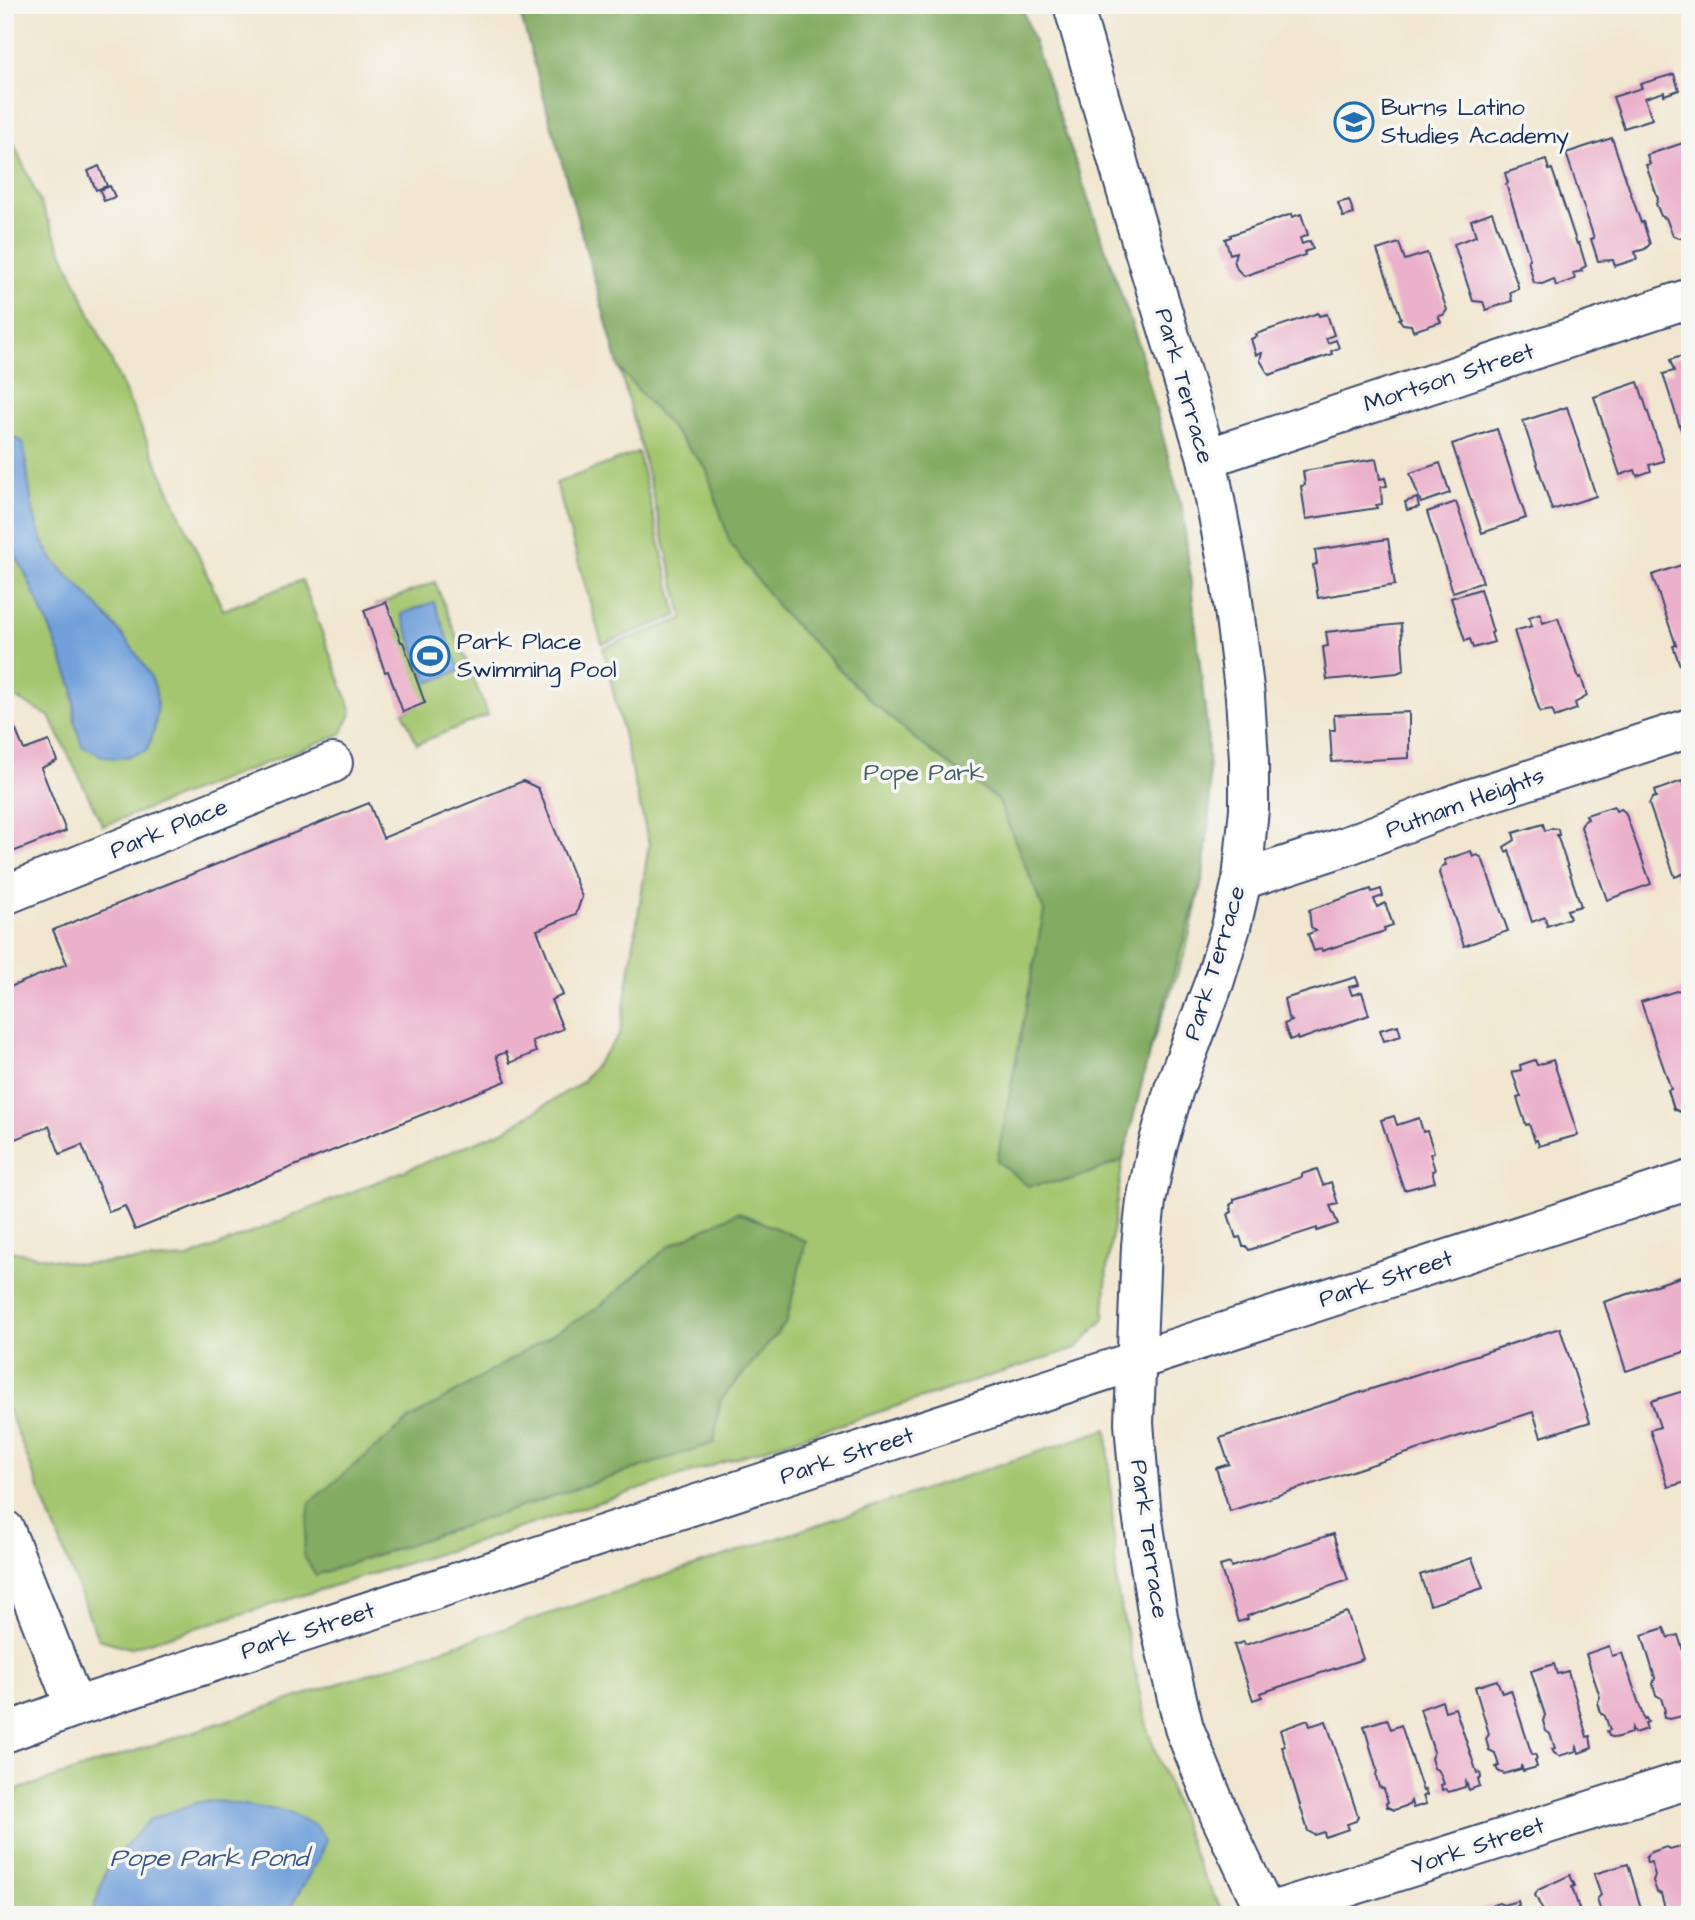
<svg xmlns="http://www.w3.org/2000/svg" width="1695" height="1920" viewBox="0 0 1695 1920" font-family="'Architects Daughter',sans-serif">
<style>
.green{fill:#a4c66f;stroke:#607a66;stroke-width:2}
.forest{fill:#83ab62;stroke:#4f6d60;stroke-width:2}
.water{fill:#71a0da;stroke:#46689c;stroke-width:2}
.building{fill:#ebb1cb}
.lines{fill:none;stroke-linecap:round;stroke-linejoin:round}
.minor-casing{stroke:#3b4a6f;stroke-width:42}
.major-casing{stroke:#3b4a6f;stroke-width:42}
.minor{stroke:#fff;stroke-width:38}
.major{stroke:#fff;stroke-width:38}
.labels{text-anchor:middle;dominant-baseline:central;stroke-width:7;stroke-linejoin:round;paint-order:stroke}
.poi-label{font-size:24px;fill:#1b2f5e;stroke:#f6f6f2;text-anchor:start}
.street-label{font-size:24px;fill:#1b2f5e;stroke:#f6f6f2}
.park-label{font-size:24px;fill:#445c63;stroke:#f6f6f2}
.water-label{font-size:26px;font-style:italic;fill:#395789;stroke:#f6f6f2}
</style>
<rect width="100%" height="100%" fill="#f6f6f2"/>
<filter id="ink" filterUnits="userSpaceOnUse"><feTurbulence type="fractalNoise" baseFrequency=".0143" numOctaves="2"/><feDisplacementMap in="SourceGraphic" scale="14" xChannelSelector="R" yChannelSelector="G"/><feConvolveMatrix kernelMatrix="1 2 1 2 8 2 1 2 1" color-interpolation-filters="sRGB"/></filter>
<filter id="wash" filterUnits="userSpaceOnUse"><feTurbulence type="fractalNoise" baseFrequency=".00686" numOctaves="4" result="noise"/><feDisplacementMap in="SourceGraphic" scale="28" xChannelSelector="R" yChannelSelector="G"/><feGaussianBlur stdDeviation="1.57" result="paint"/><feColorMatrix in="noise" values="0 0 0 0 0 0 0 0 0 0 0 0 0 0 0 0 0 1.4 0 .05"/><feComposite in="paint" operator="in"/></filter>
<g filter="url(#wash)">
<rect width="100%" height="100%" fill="#f1e6cf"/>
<g class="green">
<path d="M1021,5l118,341 44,167 24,215 3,75 -7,74 -17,73 -37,103 -26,107 -16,108 -3,51 -27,29 -607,196 -340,104 -32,-9 -93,-238v-151l74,14 109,-6 317,-128 77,-48 38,-48 29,-190 -46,-196 80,-29 -42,-172 -87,-319z"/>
<path d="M5,124l218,486 79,-30 50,132 -11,22 -238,92 -53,-109 -41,-23 -4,2z"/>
<path d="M638,452l39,164 -75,28 -46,-161z"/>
<path d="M435,582l53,133 -71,29 -14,-32 11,-5 -38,-102z"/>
<path d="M1107,1429l10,160 31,142 51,137 26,47h-1220v-121z"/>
</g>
<g class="forest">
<path d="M518,5h503l118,341 44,167 24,215 3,75 -7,74 -54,176 -26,107 -52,20 -43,6 -31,-25 47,-250 -46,-111 -82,-60 -48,-42 -87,-87 -51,-68 -24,-75 -87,-100z"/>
<path d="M738,1212l68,29 -20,82 -66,78 -6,42 -398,132 -13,-20 7,-53 100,-83 189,-112 70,-61z"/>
</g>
<g class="water">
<path d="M5,433l18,9c7,39 6,79 27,113 8,13 23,24 33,35 19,20 66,73 72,98 5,19 0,45 -8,62 -31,11 -37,12 -65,-4l-7,-23 -2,-35 -20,-52 -29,-65 -19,-33z"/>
<path d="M434,602l26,69 -32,12 -27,-69z"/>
<path d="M217,1801l68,10 31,15 10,13 -6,17 -27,47 1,12h-202l13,-42 10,-15 35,-39 48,-17z"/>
</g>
<g id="blocks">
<g class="building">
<path d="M1674,74l5,16 -15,5v-3l-19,6 7,21 -28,9 -11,-31 29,-9 -2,-4z"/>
<path d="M1612,138l29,85 2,-1 7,22 -5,5 -10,3 2,7 -22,7 -2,-6 -15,1 -7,-22 3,-1 -28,-85z"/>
<path d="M1686,142l4,9 -1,89 -2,-5 -8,3 -6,-2 -7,-18 -5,-2 -5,-12 2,-5 -12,-34 4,-1 -3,-9z"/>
<path d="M1546,160l3,10 3,-1 25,75 2,-1 7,23 -5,3 1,2 -9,2 2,6 -19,7 -2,-7 -12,5 -8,-1 -6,-23 2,-1 -24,-75 2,-1 -3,-10z"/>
<path d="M99,166l8,20 -11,4 -8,-19z"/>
<path d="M110,186l5,11 -11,4 -4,-11z"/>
<path d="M1349,200l5,14 -11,3 -5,-14z"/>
<path d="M1492,212l26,74v3l-8,3 2,9 -26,9 -3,-8 -10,-1 -19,-57 22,-8 -5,-16z"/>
<path d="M1292,214v3l9,-3 7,21 -8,3 2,6 8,-3 3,8 -9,3 1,3 -61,21 -7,-7 -3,-9 2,-8 -6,2 -5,-15 6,-2 -1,-2z"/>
<path d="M1399,243l6,17 22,-7 20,57 -4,5 -5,1 3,6 -28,9 -2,-6 -8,-1 -4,-5 2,-1 -24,-68z"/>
<path d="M1318,313l1,3 8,-2 7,21 -8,3 2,5 8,-3 3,8 -8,3 1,3 -63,21 -9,-15 2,-7 -6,2 -5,-16 6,-3 -1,-2z"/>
<path d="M1690,353v101l-1,1 -26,-81 11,-3 -4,-11z"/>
<path d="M1638,382l26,79 -15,4 2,6 -14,5 -2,-6 -15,5 -26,-78z"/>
<path d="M1567,407l29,89 -44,14 -29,-89z"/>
<path d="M1497,429l29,89 -44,15 -30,-89z"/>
<path d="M1376,459l4,20 5,-1 2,8 -6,1 1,17 -6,1 1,3 -71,11 -5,-33 4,-1 -2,-14z"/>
<path d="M1440,463l10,30 -29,10 -11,-30z"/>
<path d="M1417,498l2,9 -12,3 -2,-8z"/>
<path d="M1456,502l27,80 -30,10 -26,-80z"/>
<path d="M1388,539l7,46 -77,13 -5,-33 4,-1 -2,-14z"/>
<path d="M1690,562v103l-4,1 -6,-1 -7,-19 3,-1 -24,-70z"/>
<path d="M1480,589l13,43 -2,1 3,9 -21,6 -3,-9 -5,2 -14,-43z"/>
<path d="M386,602l15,40h2l22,61 -22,9 -15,-41 -3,1 -21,-62z"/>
<path d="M1540,613l3,10 15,-5 21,60 2,-1 6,19 -12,7 2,6 -22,8 -3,-7 -12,2 -26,-81 18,-5 -3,-9z"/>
<path d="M1401,624l3,46 -7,3 -70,7 -4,-33 5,-1 -2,-14z"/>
<path d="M5,704l19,46 25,-9 8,20 -16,7 25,63 -61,24z"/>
<path d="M1409,712v46l-77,4 -2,-32h5l-1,-15z"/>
<path d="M523,781l15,7 44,109 -6,17 -39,16 26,65 -12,5 12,29 -31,12 4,11 -26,11 -4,-11 -10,4 10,25 -371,149 -10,-24 -16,6 -27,-67 -22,9 -11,-28 -44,17v-154l62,-25 -14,-34 316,-127 14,35z"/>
<path d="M1682,781l2,7 6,-2v85l-15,6 -26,-73 3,-6 4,-1 -2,-6z"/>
<path d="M1614,806l2,5 5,-2 4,3 26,72 -44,16 -26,-73 3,-6 4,-2 -2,-4z"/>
<path d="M1543,824l2,7 7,-3 6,1 1,6h-2l24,71 -14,4 3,8 -23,8 -2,-9 -13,5 -23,-72 -3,2 -2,-5 11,-7 -2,-7z"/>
<path d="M1471,851l2,6 4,-2 5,3 26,73 -44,15 -25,-73 3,-7 4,-1 -2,-5z"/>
<path d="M1371,889l1,3 9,-3 2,7 -9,3 3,8 8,-4 8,22 -9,3 1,3 -63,20 -1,-2 -7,2 -6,-17 8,-3 -5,-4 -2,-17z"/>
<path d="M1356,977l3,8 -10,2 3,8 10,-3 7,23 -71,25 -1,-3 -7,3 -6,-16 8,-3 -4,-3 -4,-19z"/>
<path d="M1686,988l4,11v110l-10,3 -6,-3 -6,-19 3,-1 -30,-87z"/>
<path d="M1398,1025l3,11 -17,5 -4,-11z"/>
<path d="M1535,1060l2,5 16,-5 25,75 -39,11 -2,-6 -2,1 -6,-17 -3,1 -9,-27 4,-1 -9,-25 9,-2 -1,-5z"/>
<path d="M1394,1116l3,9 22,-7 4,14 4,-1 7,21 -4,2 5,16 -3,1 3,11 -31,8 -23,-70z"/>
<path d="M1317,1169l6,16 8,-3 7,22 -8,2 8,18 -21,7v-3l-68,22 -3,-4h-3l-3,-9 -4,1 -8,-24 4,-2 -2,-7 4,-3v-3l68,-22v-3z"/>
<path d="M1690,1274v76l-64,21 -22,-69z"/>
<path d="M1560,1328l30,94 -49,15 -8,-25 -303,99 -14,-43 13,-4 -9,-26z"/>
<path d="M1690,1389v92l-22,6 -18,-57 10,-3 -9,-26z"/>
<path d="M1333,1534l15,46 -101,36 1,3 -10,3 -18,-56 10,-3 1,4z"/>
<path d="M1472,1558l11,30 -53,17 -10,-30z"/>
<path d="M1347,1612l16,47 -102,34 1,4 -9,3 -19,-55 10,-3 1,3z"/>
<path d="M1664,1628l4,10 10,-3 12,38v35l-4,7 -16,4 -6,-1 -1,-6 2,-1 -4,-13 -5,-3 -3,-11 2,-6 -13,-43z"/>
<path d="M1609,1646l3,10 10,-3 22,66 2,-1 2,4 -3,1 2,6 -13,4 -2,-5 -1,5 -16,5 -6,-2 -2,-5 3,-1 -5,-14 -4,-3 -3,-11 2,-5 -14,-43z"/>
<path d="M1554,1664l3,10 11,-3 19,66 3,-1 2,12 -13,5 -2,-6 -1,4 -17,5 -5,-3 -2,-4 3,-1 -5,-14 -4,-3 -3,-10 2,-6 -14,-44z"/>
<path d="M1497,1680l5,13 9,-3 21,65 3,-1 2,5 -2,1 2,7 -14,4 -2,-6v4l-17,5 -6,-3 -2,-4 3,-1 -4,-13 -6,-3 -3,-11 3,-5 -14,-47z"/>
<path d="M1442,1701l3,10 10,-3 22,65 3,-1 1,5 -3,2 2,7 -11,4 -3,-8 -1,5 -16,5 -4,-3 -3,1 -1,-5 3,-1 -5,-13 -5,-3 -3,-10 3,-6 -14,-43z"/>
<path d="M1387,1719l4,10 10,-4 22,66 2,-1 2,5 -4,1 3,8 -13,4 -2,-7 -2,4 -15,5 -7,-3 -1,-4 2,-1 -4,-13 -5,-2 -3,-11 1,-6 -13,-44z"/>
<path d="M1308,1720l2,6 16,-5 32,95 -2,5 -9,3 2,5 -24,8 -1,-5 -9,3 -7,-4 -26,-84 3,-1 -5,-16z"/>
<path d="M1685,1846l2,5 -3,1 6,18v45h-23l-6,-21 -4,-2 -4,-11 2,-6 -4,-13 -4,1 -1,-5 3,-5 17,-6 4,3z"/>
<path d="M1628,1864l15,51h-37l-5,-3 -4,-13 4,-4 -7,-21z"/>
<path d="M1570,1875l5,11 -3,1 9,28h-39l1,-4 -8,-16 3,-5z"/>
<path d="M1518,1901l1,4 -2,1 3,9h-40v-2l3,-5 16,-5 4,2z"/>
</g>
</g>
</g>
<g filter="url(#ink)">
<use href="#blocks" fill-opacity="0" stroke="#3b4a6f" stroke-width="2"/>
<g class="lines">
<g class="minor-casing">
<g id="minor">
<path d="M1207,458l483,-160"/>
<path d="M1242,880l104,-34 117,-45 227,-73"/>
<path d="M5,895l328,-132"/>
<path d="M5,1530l70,177"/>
<path d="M1266,1913l424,-134"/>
</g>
</g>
<g class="major-casing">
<g id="major">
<path d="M1073,5l60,209 74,244 23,120 15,118 4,64v49l-7,71 -11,47 -16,53 -41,109 -17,59 -11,53 -5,45 -7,177 7,84 17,110 26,111 36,88 47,99"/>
<path d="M5,1733l70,-26 1615,-527"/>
</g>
</g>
<use href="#minor" class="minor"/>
<use href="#major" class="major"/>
</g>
</g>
<defs>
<g id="school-ring" transform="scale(2.0125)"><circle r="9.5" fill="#f6f6f2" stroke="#1f6fb2" stroke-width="1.5"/><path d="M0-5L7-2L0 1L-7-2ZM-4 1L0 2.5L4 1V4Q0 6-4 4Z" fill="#1f6fb2"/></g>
<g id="stadium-ring" transform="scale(2.0125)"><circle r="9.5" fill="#f6f6f2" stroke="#1f6fb2" stroke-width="1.5"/><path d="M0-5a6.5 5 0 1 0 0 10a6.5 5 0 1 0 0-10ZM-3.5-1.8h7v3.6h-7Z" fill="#1f6fb2"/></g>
</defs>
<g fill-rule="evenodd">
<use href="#school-ring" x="1354" y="122"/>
<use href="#stadium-ring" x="430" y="656"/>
</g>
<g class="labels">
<g class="poi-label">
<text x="1381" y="108">Burns Latino<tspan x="1381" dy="28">Studies Academy</tspan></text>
<text x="457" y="642">Park Place<tspan x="457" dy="28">Swimming Pool</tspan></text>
</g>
<g class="street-label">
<text transform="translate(1449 378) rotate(-18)">Mortson Street</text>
<text transform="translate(1184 386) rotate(74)">Park Terrace</text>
<text transform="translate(1465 803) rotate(-20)">Putnam Heights</text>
<text transform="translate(169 829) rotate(-22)">Park Place</text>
<text transform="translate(1215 963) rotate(-73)">Park Terrace</text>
<text transform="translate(1386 1279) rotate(-18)">Park Street</text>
<text transform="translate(847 1456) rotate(-18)">Park Street</text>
<text transform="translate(1149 1539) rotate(82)">Park Terrace</text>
<text transform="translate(308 1631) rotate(-18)">Park Street</text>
<text transform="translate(1478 1846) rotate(-18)">York Street</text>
</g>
<g class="park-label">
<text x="924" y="773">Pope Park</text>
</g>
<g class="water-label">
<text x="209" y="1858">Pope Park Pond</text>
</g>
</g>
<rect width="1695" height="1920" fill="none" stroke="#f6f6f2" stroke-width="28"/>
</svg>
